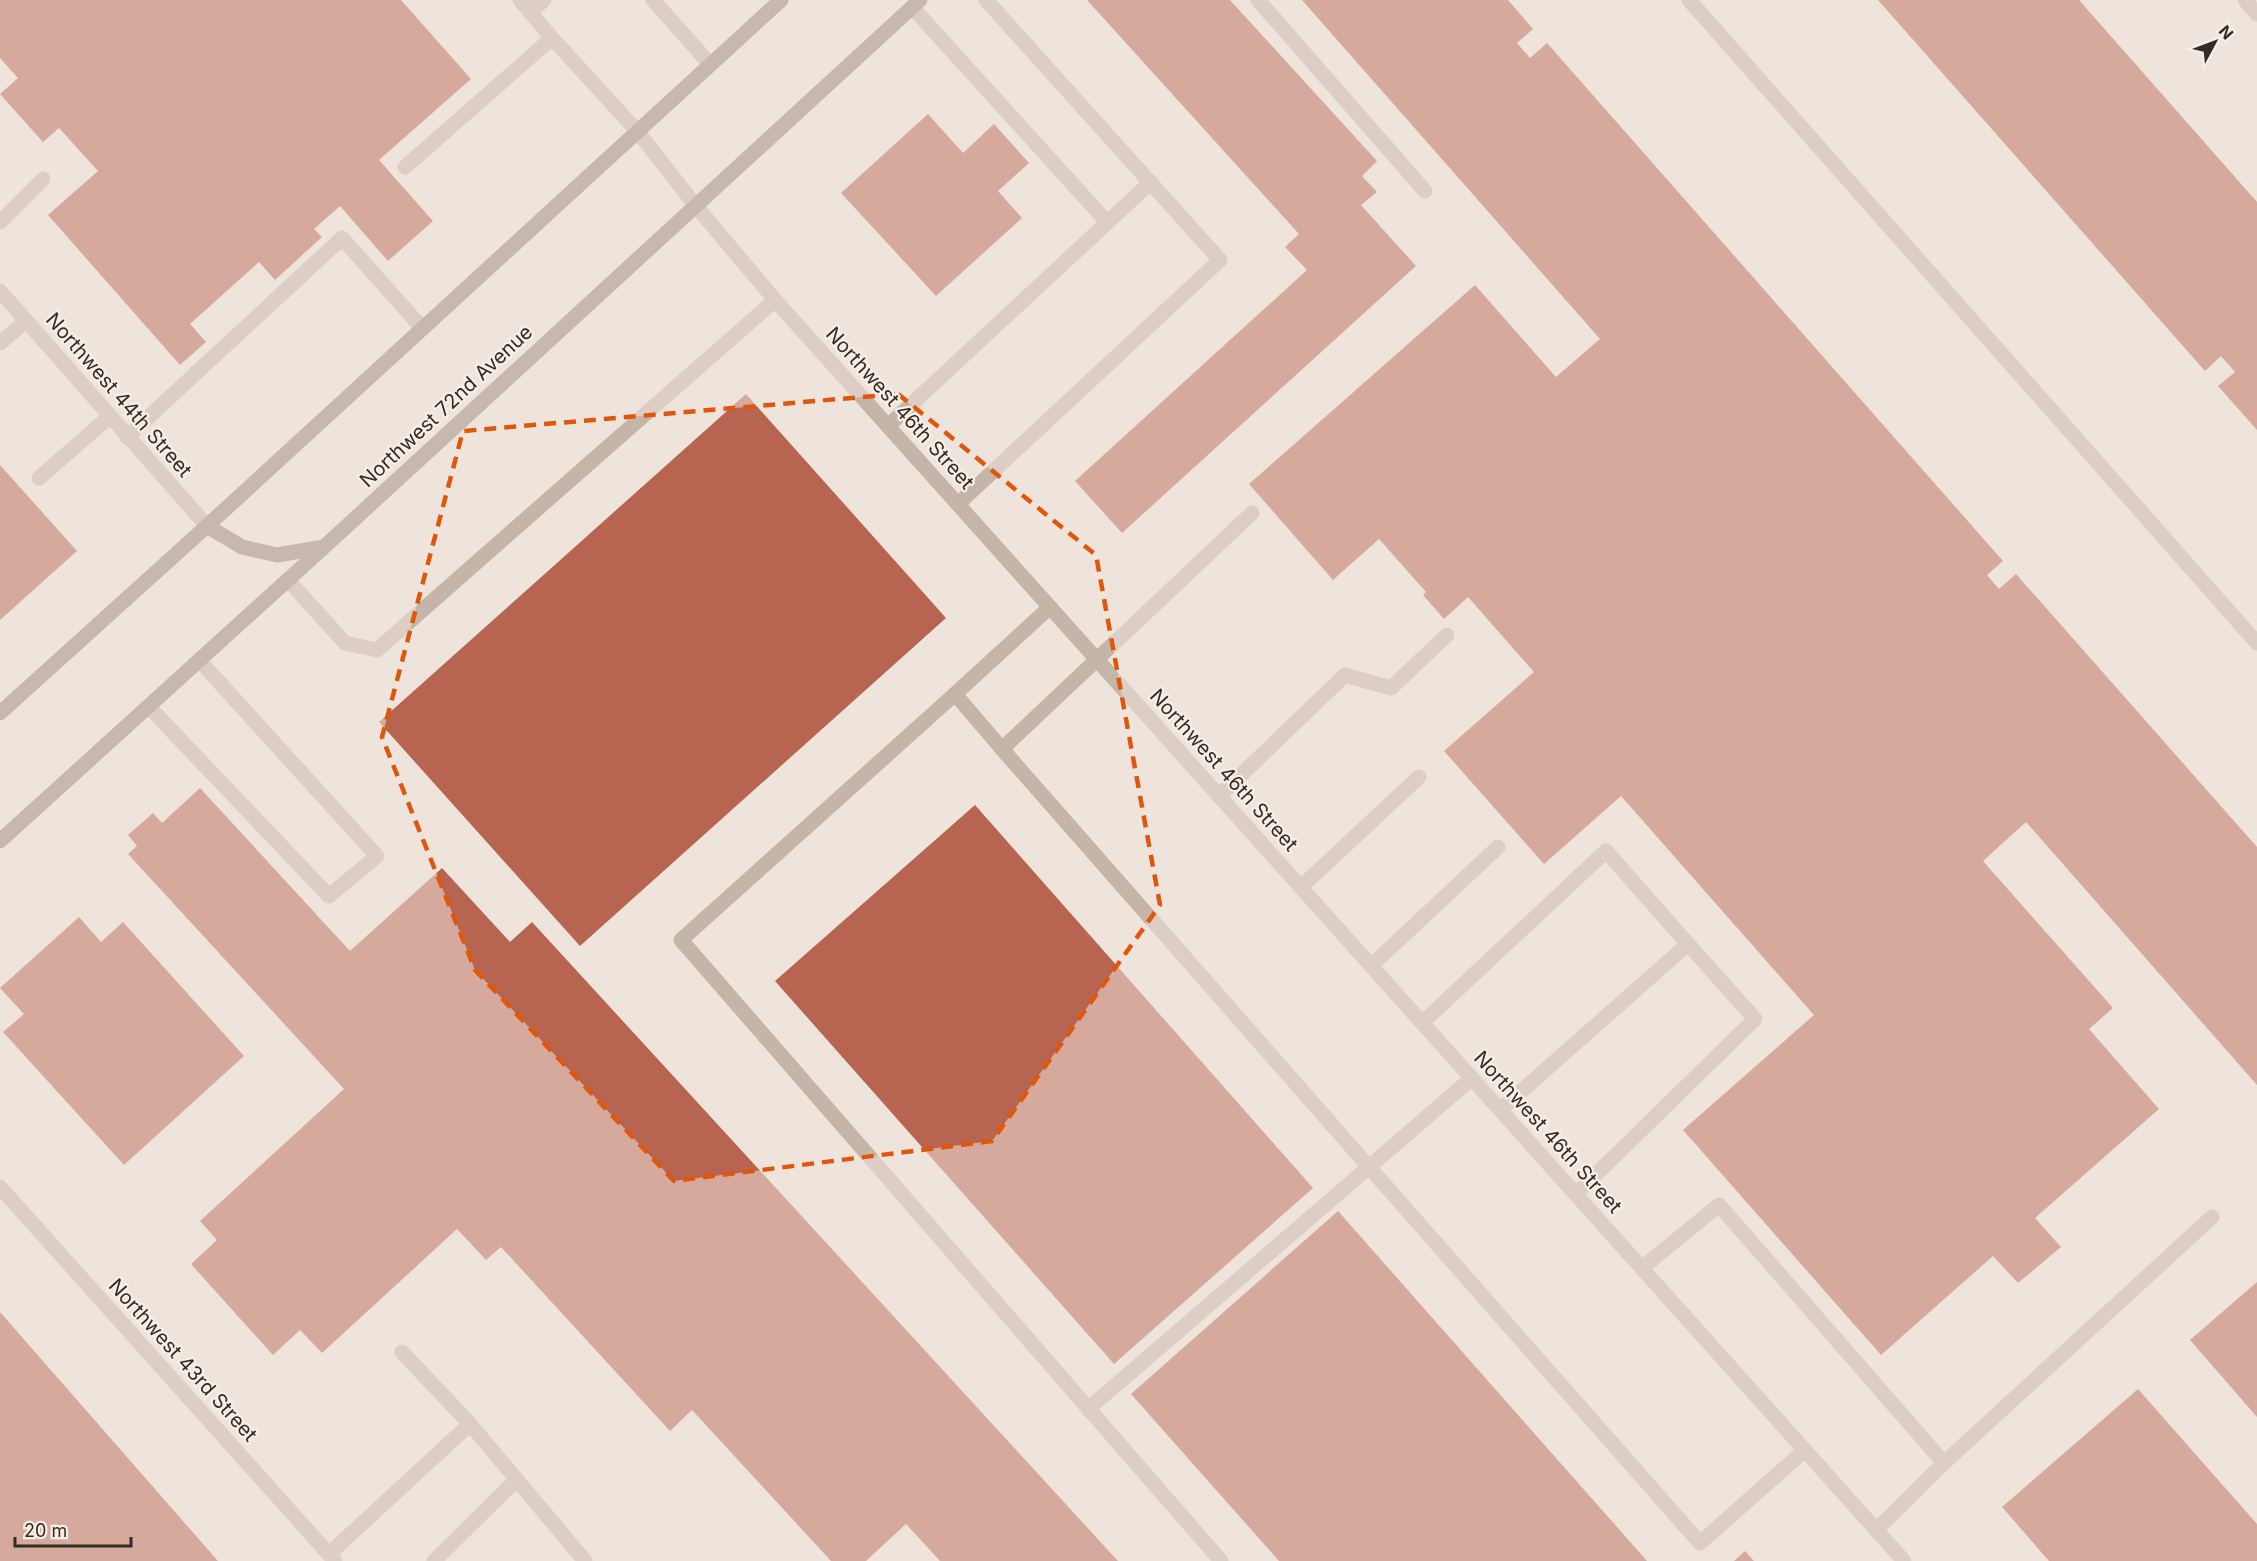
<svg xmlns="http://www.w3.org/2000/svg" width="2257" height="1561" viewBox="0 0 2257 1561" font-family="Inter,sans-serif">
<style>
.building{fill:#b76550}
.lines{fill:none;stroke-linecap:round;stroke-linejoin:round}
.service{stroke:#c5b4a8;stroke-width:15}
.minor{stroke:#c5b4a8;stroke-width:15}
.secondary{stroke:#98847a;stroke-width:15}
.marked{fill:none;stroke:#df570d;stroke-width:4.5;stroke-dasharray:12 8;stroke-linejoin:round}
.labels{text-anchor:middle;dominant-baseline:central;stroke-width:4.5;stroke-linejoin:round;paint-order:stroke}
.street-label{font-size:20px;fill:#332b27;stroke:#f7efe6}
</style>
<rect width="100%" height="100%" fill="#eee4db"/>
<g class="building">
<path d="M0,0h401l70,79 -92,81 54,61 -45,40 -48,-55 -26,23 8,8 -47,43 -16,-18 -69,62 16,18 -26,23 -132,-150 50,-44 -39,-43 -16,14 -43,-48 18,-16 -18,-20z"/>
<path d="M1087,0h143l147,161 -15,15 15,16 -16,13 55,61 -294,267 -47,-52 232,-211 -22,-23 14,-13z"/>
<path d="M1302,0h206l25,29 -16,14 13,15 17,-15 456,518 -16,14 12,14 17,-15 241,273v238l-231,-263 -43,39 130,147 -24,21 70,80 -124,109 26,29 -43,36 -25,-27 -112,99 -198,-225 131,-115 -193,-219 -77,68 -100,-113 90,-79 -66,-75 -24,22 -21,-24 3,-3 -47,-53 -46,41 -84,-96 226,-199 81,92 44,-38z"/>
<path d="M1878,0h201l178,202v228l-39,-44 17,-14 -14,-16 -16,15z"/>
<path d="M928,114l35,39 31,-29 35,39 -31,28 24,27 -86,78 -95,-103z"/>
<path d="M746,394l200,224 -366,328 -201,-224z"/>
<path d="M0,465l77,86 -77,69z"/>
<path d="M200,788l150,163 92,-83 68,74 22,-20 586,639h-178l-34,-37 -40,37h-35l-139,-151 -22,21 -169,-184 -15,13 -29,-31 -135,124 -22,-23 -27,25 -82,-91 26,-24 -17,-19 144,-132 -216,-235 9,-8 -9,-11 25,-22 9,10z"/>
<path d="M975,805l338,383 -199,176 -339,-383z"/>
<path d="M79,917l22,25 22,-20 121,134 -120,109 -121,-133 21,-18 -24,-26z"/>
<path d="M1338,1211l309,350h-368l-148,-167z"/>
<path d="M2257,1282v135l-67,-77z"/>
<path d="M0,1312l218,249h-218z"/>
<path d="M2138,1389l119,135v37h-208l-47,-54z"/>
<path d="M1745,1551l9,10h-20z"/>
</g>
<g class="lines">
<g class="service">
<path d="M653,0l57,64"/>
<path d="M1258,0l167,191"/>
<path d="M1689,0l568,643"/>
<path d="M912,7l195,215"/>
<path d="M530,12l14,-12"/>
<path d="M405,167l147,-129"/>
<path d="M0,222l43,-43"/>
<path d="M0,343l26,-22"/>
<path d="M888,426l263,-244"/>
<path d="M127,437l215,-199 81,91"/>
<path d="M39,478l70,-61"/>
<path d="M958,504l262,-244 -234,-260"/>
<path d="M288,580l57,63 32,7 398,-350"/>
<path d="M955,694l-274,246 540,621"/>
<path d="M149,707l180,189 48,-40 -178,-196"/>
<path d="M1002,749l-47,-55 95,-87"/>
<path d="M1219,796l126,-121 46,13 56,-53"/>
<path d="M1301,887l118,-110"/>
<path d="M1371,966l127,-119"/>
<path d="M1422,1023l184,-172 82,93 -188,166"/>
<path d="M1472,1078l-103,89 331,376 105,-93"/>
<path d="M1576,1194l179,-175 -67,-75"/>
<path d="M1642,1268l77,-63 225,258"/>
<path d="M1088,1409l281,-242 -367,-418 250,-236"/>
<path d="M470,1424l115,137"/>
<path d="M1876,1530l68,-67 268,-246"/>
<path d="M329,1554l141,-130 -68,-72"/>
<path d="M434,1561l82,-81"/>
</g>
<g class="minor">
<path d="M520,0l32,38 86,94 57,73 80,95 1129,1261"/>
<path d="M2245,0l12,14"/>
<path d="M0,291l207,235"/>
<path d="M0,1187l335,374"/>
</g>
<g class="secondary">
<path d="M207,526l35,21 35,8 47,-8"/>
<path d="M0,713l207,-187 574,-526"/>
<path d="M0,841l324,-294 596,-547"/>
</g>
</g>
<path d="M0 0H2257V1561H0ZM898,394l198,161 64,350 -168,236 -318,40 -199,-211 -93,-233 81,-306z" fill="#eee4db" fill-opacity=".55" fill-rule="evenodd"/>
<path class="marked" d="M898,394l198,161 64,350 -168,236 -318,40 -199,-211 -93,-233 81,-306z"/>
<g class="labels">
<g class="street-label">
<text transform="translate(119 395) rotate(49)">Northwest 44th Street</text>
<text transform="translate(446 406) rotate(-43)">Northwest 72nd Avenue</text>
<text transform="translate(900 408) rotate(48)">Northwest 46th Street</text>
<text transform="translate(1224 770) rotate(48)">Northwest 46th Street</text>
<text transform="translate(1548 1132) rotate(48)">Northwest 46th Street</text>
<text transform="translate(183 1360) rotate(48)">Northwest 43rd Street</text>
</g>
</g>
<g transform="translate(2215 42) rotate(49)" stroke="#f7efe6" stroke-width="4.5" paint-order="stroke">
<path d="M0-4.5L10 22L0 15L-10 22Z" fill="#332b27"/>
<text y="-9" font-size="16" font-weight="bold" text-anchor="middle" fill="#332b27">N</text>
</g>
<path d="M15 1537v9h116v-9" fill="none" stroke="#332b27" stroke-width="3"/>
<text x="24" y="1537" font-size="18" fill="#332b27" stroke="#f7efe6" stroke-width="4.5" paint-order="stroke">20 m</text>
</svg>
